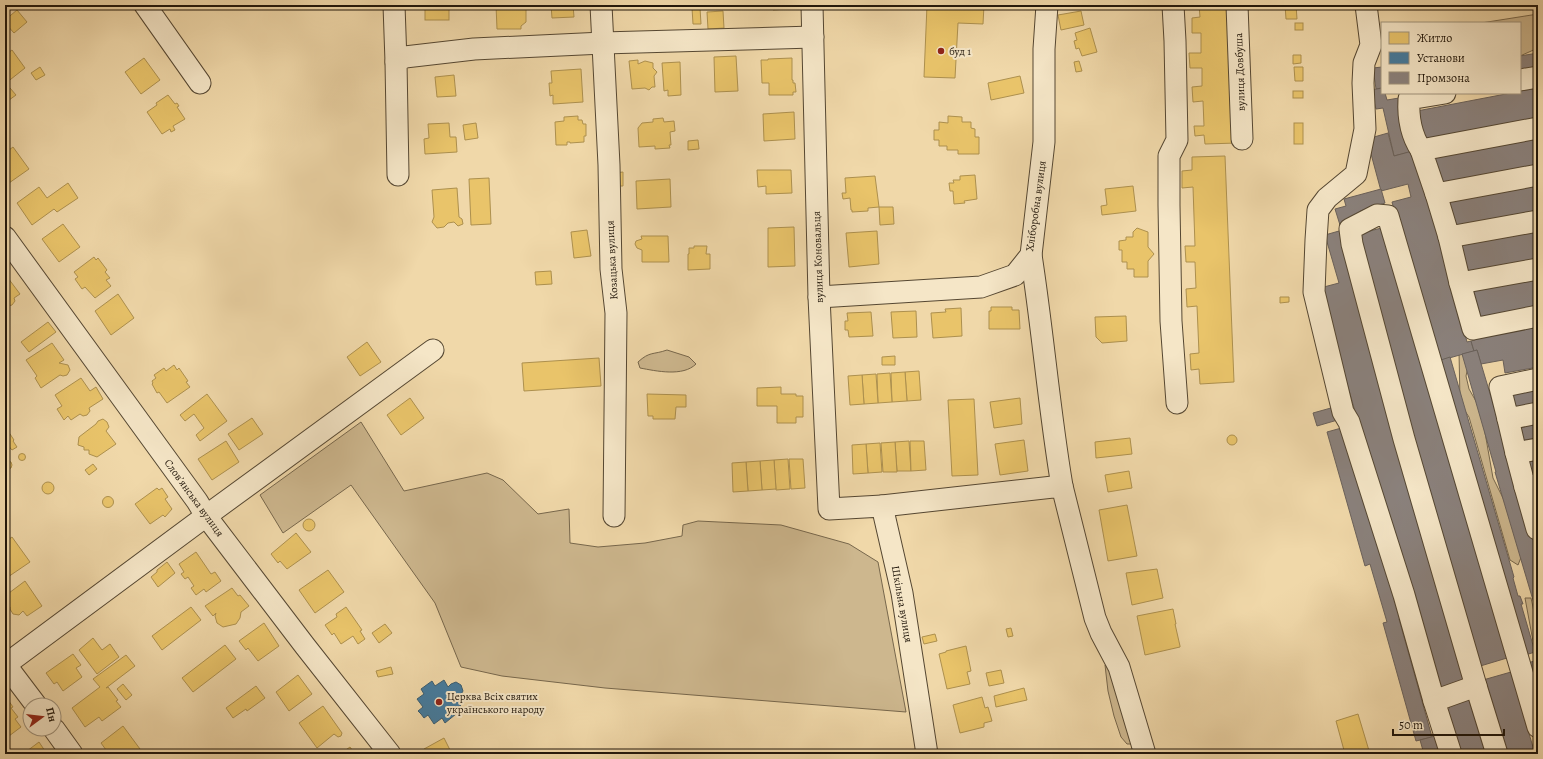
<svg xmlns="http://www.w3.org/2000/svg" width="1543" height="759" viewBox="0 0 1543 759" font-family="Alegreya,serif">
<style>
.green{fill:#cdb78e;stroke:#77674c}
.homes{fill:#e9c46a;stroke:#ad904e}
.public{fill:#457b9d;stroke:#3a5d71}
.industry{fill:#8a817c;stroke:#6a615a}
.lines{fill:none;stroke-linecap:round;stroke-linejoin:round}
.minor-casing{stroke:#554732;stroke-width:23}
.minor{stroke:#f5e6c7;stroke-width:21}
.poi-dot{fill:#8f2418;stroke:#f5e6c7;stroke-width:1.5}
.labels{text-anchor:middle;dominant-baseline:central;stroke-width:4;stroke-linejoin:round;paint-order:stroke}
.poi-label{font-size:11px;fill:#21170b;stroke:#f5e6c7;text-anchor:start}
.street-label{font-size:11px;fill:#21170b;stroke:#f5e6c7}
</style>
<rect width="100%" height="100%" fill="#f0d8a9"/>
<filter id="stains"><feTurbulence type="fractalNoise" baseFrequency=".005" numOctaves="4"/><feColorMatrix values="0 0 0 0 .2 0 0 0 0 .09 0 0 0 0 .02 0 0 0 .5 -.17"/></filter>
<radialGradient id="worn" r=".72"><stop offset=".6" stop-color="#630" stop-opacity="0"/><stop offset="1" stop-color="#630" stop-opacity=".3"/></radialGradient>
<g class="green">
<path d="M1538,14v34l-18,8v-33h-39z"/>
<path d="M667,350l22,7 7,7c-13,13 -40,7 -56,4l-2,-6c12,-11 15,-7 29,-12z"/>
<path d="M1459,352l12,1 -5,23 3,13 12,21 12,68 17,34 12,43 -4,10 -8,-5 -41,-143 -8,-12 -1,-4z"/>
<path d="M361,422l43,69 83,-18 16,7 35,34 31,-5 1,34 28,4 47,-4 37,-7 1,-11 15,-4 83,4 68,19 29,18 28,150 -301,-24 -103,-12 -41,-9 -26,-64 -84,-118 -68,48 -23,-38z"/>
<path d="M1525,598h6l7,32v28l-3,-6z"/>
<path d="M1109,664l28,80h-10l-6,-7 -7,-21 -6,-25 -3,-26z"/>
</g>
<g class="homes">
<rect x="425" y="5" width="24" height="15"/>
<path d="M496,5h30v17l-5,4v3h-24z"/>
<path d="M551,5h22l1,12 -22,1z"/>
<path d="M773,5h15v4l-15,1z"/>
<path d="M927,5h57l-1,19 -25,-1 -3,55 -31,-1z"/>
<path d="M1199,5h33l5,138 -32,1 -1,-9 -9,1 -1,-10h10l-1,-25 -10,1 -1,-15 10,-1v-18h-12l-1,-15h12v-20h-9v-15l8,-1z"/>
<path d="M1285,5h11l1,14h-11z"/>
<path d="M692,8h8l1,16h-8z"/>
<path d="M17,10l10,12 -13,11 -9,-10v-3z"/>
<path d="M723,11l1,17 -16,1 -1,-17z"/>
<path d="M1081,11l3,14 -23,5 -3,-15z"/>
<rect x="1295" y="23" width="8" height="7"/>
<path d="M1090,28l7,24 -15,4 -3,-8 -3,1 -2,-8 3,-1 -2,-7z"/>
<path d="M12,50l13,18 -19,15 -1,-28z"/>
<path d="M1293,55h8v8l-8,1z"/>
<path d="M736,56l2,35 -23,1 -1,-35z"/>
<path d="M144,58l16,22 -19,14 -16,-22z"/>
<path d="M792,58v22h1v3h2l1,9h-3v3h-24v-12h-7l-1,-23h7v-1z"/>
<path d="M638,60v4l7,-3 8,2v5l4,4 -3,4 1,11h-3l-3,3 -4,-2 -13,1 -3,-28z"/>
<path d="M1079,61l3,10 -6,1 -2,-10z"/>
<path d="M680,62l1,33 -13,1v-6l-4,1 -2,-28z"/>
<path d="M40,67l5,8 -9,5 -5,-7z"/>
<path d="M1294,67h9v14h-8z"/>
<path d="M581,69l2,33 -30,2v-9l-3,1 -1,-13h3l-1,-12z"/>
<path d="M454,75l2,21 -19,1 -2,-20z"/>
<path d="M1020,76l4,17 -33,7 -3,-17z"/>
<path d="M10,88l6,7 -11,8v-11z"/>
<rect x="1293" y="91" width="10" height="7"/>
<path d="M168,95l7,9 2,-1 2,3 -2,1 8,12 -12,7 2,4 -4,2 -1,-3 -8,5 -15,-22 10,-7 -1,-2z"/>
<path d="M794,112l1,27 -31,2 -1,-27z"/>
<path d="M578,116v4h4l1,4h3v12h-2v6l-14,1v-1h-3v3h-11l-1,-23 9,-1v-4z"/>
<path d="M948,116l14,1v5h9v6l4,1v8h4v17h-21v-4h-11v-4h-8v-6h-5v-10h5v-8l9,1z"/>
<path d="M663,118l1,4 10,-1 1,10 -5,1 1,13h-2l1,3 -15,1v-3l-16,1 -1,-19 4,-5 11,-1v-3z"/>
<path d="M449,123l1,14h6l1,15 -32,2 -1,-15 5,-1 -1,-14z"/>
<path d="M476,123l2,15 -13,2 -2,-15z"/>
<rect x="1294" y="123" width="9" height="21"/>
<path d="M698,140l1,9 -11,1v-9z"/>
<path d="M13,147l16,22 -20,14 -4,-6v-24z"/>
<path d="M1225,156l9,226 -34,2 -1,-15 -8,1 -1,-16 9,-1 -2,-47 -10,1 -1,-18 10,-1 -1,-26h-9l-1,-16h10l-2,-59 -11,1v-17l10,-1v-13z"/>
<path d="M757,170h34l1,23 -26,1v-8l-8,1z"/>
<path d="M623,172v14h-9v-13z"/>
<path d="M975,175l2,24 -13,2 1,2 -11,1 -1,-13h-3l-1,-8h5l-1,-3h7v-4z"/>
<path d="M875,176l4,31 -11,1v3l-16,1v-2h-1l-1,-12 -7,1 -1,-6h4l-1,-15z"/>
<path d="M489,178l2,46 -20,1 -2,-46z"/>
<path d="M670,179l1,28 -34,2 -1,-28z"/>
<path d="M68,183l10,15 -21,14 -3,-3 -22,16 -15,-22 22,-16 8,11z"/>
<path d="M1133,186l3,25 -34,4 -1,-9 6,-1 -2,-16z"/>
<path d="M457,188l2,29 3,2 1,5 -5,2 -4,-4 -6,1 -4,4 -7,1 -5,-6 2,-5 -2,-27z"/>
<path d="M879,207h14l1,17 -14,1z"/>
<path d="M63,224l17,23 -21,15 -17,-23z"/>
<path d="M794,227l1,39 -27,1v-39z"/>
<path d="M1137,228l11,4v15l6,7 -6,7v16h-14v-8h-7v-7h-5v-12h-3v-9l7,-1v-3h7v-5z"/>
<path d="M587,230l4,26 -17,2 -3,-26z"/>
<path d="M877,231l2,33 -30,3 -3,-34z"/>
<path d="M641,236h27l1,26h-27v-12l-5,-2 -2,-4 1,-3 6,-2z"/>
<path d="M694,246h13l-1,8h4v15l-22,1v-16h1v-6h5z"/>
<path d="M94,257l2,3 2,-2 9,12 -2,2 5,6 -4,2 5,6 -16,12 -10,-11 -3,2 -7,-10 3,-2 -4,-5z"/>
<path d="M551,271l1,13 -16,1 -1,-13z"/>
<path d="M5,274l15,20 -6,4 1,3 -3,4 -4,1 -3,-1z"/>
<path d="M118,294l16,24 -23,17 -16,-24z"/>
<path d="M1280,297h9v5l-9,1z"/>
<path d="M991,307h21v3h7l1,19h-31v-18h2z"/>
<path d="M961,308l1,28 -29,2 -2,-25 15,-1 -1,-3z"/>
<path d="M916,311l1,26 -24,1 -2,-26z"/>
<path d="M871,312l2,24 -24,1 -1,-7h-3v-9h3l-1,-8z"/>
<path d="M1126,316l1,25 -25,2 -6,-6 -1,-20z"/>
<path d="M48,322l8,10 -27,20 -8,-10z"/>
<path d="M367,342l14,20 -21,14 -13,-19z"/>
<path d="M52,343l12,17 -5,3 9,2 2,5 -3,5 -4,1 -3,-1 -19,13 -6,-10 2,-2 -11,-16z"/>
<path d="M895,356v9h-13v-8z"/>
<path d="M599,358l2,28 -77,5 -2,-28z"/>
<path d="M174,365l3,5 2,-2 9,13 -2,1 4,5 -23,16 -8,-11 -2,1 -5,-9 1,-1 -1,-2 4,-3 -2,-3 10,-7 2,3z"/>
<path d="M919,371l2,29 -14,1 -2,-29z"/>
<path d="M905,372l2,29 -15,1 -1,-29z"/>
<path d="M890,373l2,29 -14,1 -1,-29z"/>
<path d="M876,374l2,29 -14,1 -2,-29z"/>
<path d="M862,375l2,29 -14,1 -2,-29z"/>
<path d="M81,378l9,13 6,-4 7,12 -14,9 1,3 -3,4 -4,1 -3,-2 -9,6 -3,-4 -4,4 -7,-11 5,-3 -7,-11z"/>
<path d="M781,387v7h15v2h7v21h-7v6h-19v-17h-20v-18z"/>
<path d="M207,394l20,27 -27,20 -4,-6 8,-7 -10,-14 -9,7 -5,-6z"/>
<path d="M647,394l39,1v12h-10l-1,12h-22v-3h-5z"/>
<path d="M410,398l14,20 -23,17 -14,-20z"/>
<path d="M1020,398l2,26 -28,4 -4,-26z"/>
<path d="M974,399l4,76 -26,1 -4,-76z"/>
<path d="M252,418l11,16 -24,16 -11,-16z"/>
<path d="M103,419l4,3 2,5 -3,4 10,13 -19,13 -8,-3v-4h-5v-3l-6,-2 1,-8 17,-13 2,-3z"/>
<path d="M8,431l6,9 -1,1 4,6 -5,3 -7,-8v-8z"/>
<circle cx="1232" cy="440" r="5"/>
<path d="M1130,438l2,16 -36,4 -1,-16z"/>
<path d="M1024,440l4,31 -28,4 -5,-31z"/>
<path d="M226,441l13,21 -27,18 -14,-21z"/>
<path d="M909,441l2,30h-14l-2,-29z"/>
<path d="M910,441h14l2,29 -15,1z"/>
<path d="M895,442l2,30h-14l-2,-29z"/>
<path d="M880,443l2,29 -14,1 -2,-29z"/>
<path d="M866,444l2,29 -15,1 -1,-29z"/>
<circle cx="22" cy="457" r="3.5"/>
<path d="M788,459l2,30 -14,1 -2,-30z"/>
<path d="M789,459h14l2,29 -14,1z"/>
<path d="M774,460l2,29 -14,1 -2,-29z"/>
<path d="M760,461l2,29 -14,1 -2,-29z"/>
<circle cx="8" cy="465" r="4"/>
<path d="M746,462l2,29 -15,1 -1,-29z"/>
<path d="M93,464l4,5 -8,6 -4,-5z"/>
<path d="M1129,471l3,17 -24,4 -3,-17z"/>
<circle cx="48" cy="488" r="6"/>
<path d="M157,488l2,2 3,-2 6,9 -3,2 7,10 -7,8 -2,-2 -13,9 -15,-20z"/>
<circle cx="108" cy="502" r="5.5"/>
<path d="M1127,505l10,51 -29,5 -9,-51z"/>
<circle cx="309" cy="525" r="6"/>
<path d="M296,533l15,19 -24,17 -7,-8 -2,2 -7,-9z"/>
<path d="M12,537l18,25 -25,17v-37z"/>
<path d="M196,552l15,22 4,-2 6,9 -15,11 -2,-3 -8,6 -5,-7 3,-2 -6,-9 -3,2 -4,-5 3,-2 -5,-8z"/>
<path d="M167,562l8,11 -17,14 -7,-10 6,-5v-2z"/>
<path d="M1157,569l6,29 -31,7 -6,-32z"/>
<path d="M328,570l16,22 -29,21 -16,-23z"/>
<path d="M25,581l17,25 -15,10 -4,-5 -4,4 -6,-1 -3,-5v-2l-2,1 -3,-3v-9z"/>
<path d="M232,588l6,8 2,-1 9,11 -8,6 -1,6 -4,6 -13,3 -6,-4 -2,-7 1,-3 -3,3 -8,-10z"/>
<path d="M191,607l10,13 -39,30 -10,-14z"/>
<path d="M346,607l16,23 -2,1 5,8 -7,5 -5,-8 -12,8 -7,-11 -2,2 -7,-10 12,-8 -1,-3z"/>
<path d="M1173,609l3,15h-1l5,22v1l-35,8 -8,-39z"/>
<path d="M264,623l15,23 -21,15 -10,-13 -2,2 -7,-9z"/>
<path d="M385,624l7,9 -13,10 -7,-10z"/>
<path d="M1011,628l2,8 -5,1 -2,-8z"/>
<path d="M935,634l2,7 -13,3 -2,-7z"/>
<path d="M93,638l9,12 8,-6 9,13 -22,17 -18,-24z"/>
<path d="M225,645l11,14 -43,33 -11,-14z"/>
<path d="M966,646l5,25 -4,1 3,12 -23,5 -8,-35 7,-2v-1z"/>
<path d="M73,654l8,11 -5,3 6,9 -19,14 -6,-9 -3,2 -8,-11z"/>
<path d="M126,655l9,11 -29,22 2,-1 10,13 -2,1 5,6 -19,14 -3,-4 -14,10 -13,-19 28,-21 -7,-8z"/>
<path d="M391,667l2,7 -15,3 -2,-6z"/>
<path d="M1001,670l3,13 -15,3 -3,-13z"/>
<path d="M298,675l14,19 -23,17 -13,-19z"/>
<path d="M123,684l9,11 -6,5 -9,-11z"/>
<path d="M256,686l9,12 -18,13 -1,-2 -13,9 -7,-10z"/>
<path d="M1024,688l3,12 -31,7 -2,-11z"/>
<path d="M6,697l7,10 -2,1 7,9 -3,2 6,8 -16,12v-41z"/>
<path d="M982,697l3,11 3,-1 4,14 -8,2v4l-24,6 -7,-28z"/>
<path d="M323,706l19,27 -1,3 -3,1 -4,-3 -17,14 -18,-25z"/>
<path d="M1358,714l12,40h-25l-9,-33z"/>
<path d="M123,726l17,23 -7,5h-24l-8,-11z"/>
<path d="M444,738l8,16h-26l-2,-5z"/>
<path d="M39,742l8,12h-24z"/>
<path d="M350,747l5,7h-15z"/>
</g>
<path class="public" d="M444,680l4,7 3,-3 5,-2 5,3 2,6 -3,5 -5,1 6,8 -8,6 3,3 -11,9 -3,-5 -8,6 -6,-9 -4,3 -3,-4 -3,-3 5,-4 -6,-8 7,-5 -3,-5 11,-8 3,5z"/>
<g class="industry">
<path d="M1538,53v15l-18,3v-15z"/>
<path d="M1382,67v21l-6,1 -3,-21z"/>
<path d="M1382,88v5h3l2,7 12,-2 11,54 -16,4 -11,-48 -7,1 -5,-19z"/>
<path d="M1538,88v31l-115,22 -6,-30 94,-18h9v-2z"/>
<path d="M1388,133l6,23 22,-6 51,192 4,-1 3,10 -39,11 -43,-160 19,-5 -3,-13 -27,7 -14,-52z"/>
<path d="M1538,136v32l-99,19 -6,-31z"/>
<path d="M1538,183v30l-87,17 -5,-30z"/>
<path d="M1381,189l4,14 -25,8 1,4 -8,7 -13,3 -5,-16 11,-3 -2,-7z"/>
<path d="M1385,227l122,431 -30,9 -122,-432z"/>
<path d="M1538,230v30l-74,14 -5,-30z"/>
<path d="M1339,231l128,449 -33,10 -114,-402 19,-5 -14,-48z"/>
<path d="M1538,279v29l-62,12 -8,-28z"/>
<path d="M1538,323v44l-33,6 -2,-13 -22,4 -4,-14 -3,1 -3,-10 4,-1 -1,-3z"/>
<path d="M1477,350l60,202h-2l3,10v55l-43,-145h1l-34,-118z"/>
<path d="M1450,357l64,220 -1,1 5,18h2l3,8h-2l14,48 -13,4 -87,-294z"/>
<path d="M1538,389v14l-23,5 -3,-13z"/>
<path d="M1338,406l3,13 -24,7 -4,-13z"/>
<path d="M1538,423v15l-15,2 -2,-14z"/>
<path d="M1345,427l57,191 -3,1 33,118 -16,4 -33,-118 4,-1 -17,-58 -5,2 -38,-134z"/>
<path d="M1538,460v14l-9,2 -2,-14z"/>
<path d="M1538,660v50l-14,-46z"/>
<path d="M1511,672l24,82h-30l-22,-74z"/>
<path d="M1472,697l18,57h-32l-12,-41 7,-11z"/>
<path d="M1435,736l5,18h-16l-4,-14z"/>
</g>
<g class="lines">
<g class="minor-casing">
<g id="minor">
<path d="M145,5l55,78"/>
<path d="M394,5l2,57"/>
<path d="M601,5l8,160 2,104 5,44 -2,203"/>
<path d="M812,5l7,292 10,212 53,-3 20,87 25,161"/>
<path d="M1173,5l2,36 2,99 -8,16v49l2,116 6,82"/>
<path d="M1237,5l5,134"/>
<path d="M1366,5l5,40 -7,18 -1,20 2,46 -9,45 -29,24 -9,12 -2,30 -2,52 29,120 6,10 55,173 30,106"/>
<path d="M1520,80l18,-3"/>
<path d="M1538,128l-117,22 15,44 102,-19"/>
<path d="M1421,150c-10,-15 -13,-34 -12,-51l36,-6"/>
<path d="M398,175l-2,-113 9,-5 69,-8 129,-6 210,-6"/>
<path d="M1436,194l13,43 89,-16"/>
<path d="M5,237l192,264 9,15 99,130 85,108"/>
<path d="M1449,237l11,46 78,-14"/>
<path d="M1031,255c12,77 18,154 31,231"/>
<path d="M1460,283l13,46 65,-13"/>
<path d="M819,297l162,-10 34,-12 16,-20 13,-113v-93l3,-44"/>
<path d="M1538,379l-38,8 8,32 30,-6"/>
<path d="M1508,419l8,34 22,-4"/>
<path d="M1516,453l9,34 13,-2"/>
<path d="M1525,487l12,42h1"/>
<path d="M882,506l180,-20 33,132 6,15 18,34 26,87"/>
<path d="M5,664l31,41"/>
<path d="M5,665l201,-149 227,-166"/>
<path d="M1476,686l-72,-247 -52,-195 -2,-15 27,-14 11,1 150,511"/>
<path d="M54,729l18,25"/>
<path d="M1451,754l-17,-53 42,-15 21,68"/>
</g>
</g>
<use href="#minor" class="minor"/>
</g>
<g class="poi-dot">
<circle cx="941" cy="51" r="4"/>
<circle cx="439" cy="702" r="4"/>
</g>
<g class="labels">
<g class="poi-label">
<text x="949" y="51">буд 1</text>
<text x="447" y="696">Церква Всіх святих<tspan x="447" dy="13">українського народу</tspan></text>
</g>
<g class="street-label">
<text transform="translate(1240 72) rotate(-92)">вулиця Довбуша</text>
<text transform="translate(1036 206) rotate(-82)">Хліборобна вулиця</text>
<text transform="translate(818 257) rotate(-92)">вулиця Коновальця</text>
<text transform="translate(612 260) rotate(-93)">Козацька вулиця</text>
<text transform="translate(194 498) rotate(54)">Словʼянська вулиця</text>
<text transform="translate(902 604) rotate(80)">Шкільна вулиця</text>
</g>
</g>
<rect width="1543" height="759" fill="none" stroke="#f0d8a9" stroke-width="20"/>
<rect x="6" y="6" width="1531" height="747" fill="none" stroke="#21170b" stroke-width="2"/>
<rect x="10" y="10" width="1523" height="739" fill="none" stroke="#21170b"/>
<rect x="1381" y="22" width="140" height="72" fill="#f5e6c7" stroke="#a0937c"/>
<rect x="1389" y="32" width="20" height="12" fill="#e9c46a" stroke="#a0937c"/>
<text x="1417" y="42" font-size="12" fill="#21170b">Житло</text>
<rect x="1389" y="52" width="20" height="12" fill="#457b9d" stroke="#a0937c"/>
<text x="1417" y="62" font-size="12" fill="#21170b">Установи</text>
<rect x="1389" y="72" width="20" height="12" fill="#8a817c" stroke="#a0937c"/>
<text x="1417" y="82" font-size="12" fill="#21170b">Промзона</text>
<g transform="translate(42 717) rotate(75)"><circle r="19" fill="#f5e6c7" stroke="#a0937c"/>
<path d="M0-3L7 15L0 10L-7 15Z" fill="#8f2418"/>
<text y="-6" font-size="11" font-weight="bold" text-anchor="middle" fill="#21170b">Пн</text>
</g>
<path d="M1393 729v6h111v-6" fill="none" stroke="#21170b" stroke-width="2"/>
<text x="1399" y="729" font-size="12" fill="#21170b" stroke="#f5e6c7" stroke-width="3" paint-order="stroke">50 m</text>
<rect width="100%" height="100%" filter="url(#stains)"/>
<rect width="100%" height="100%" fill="url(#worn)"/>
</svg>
